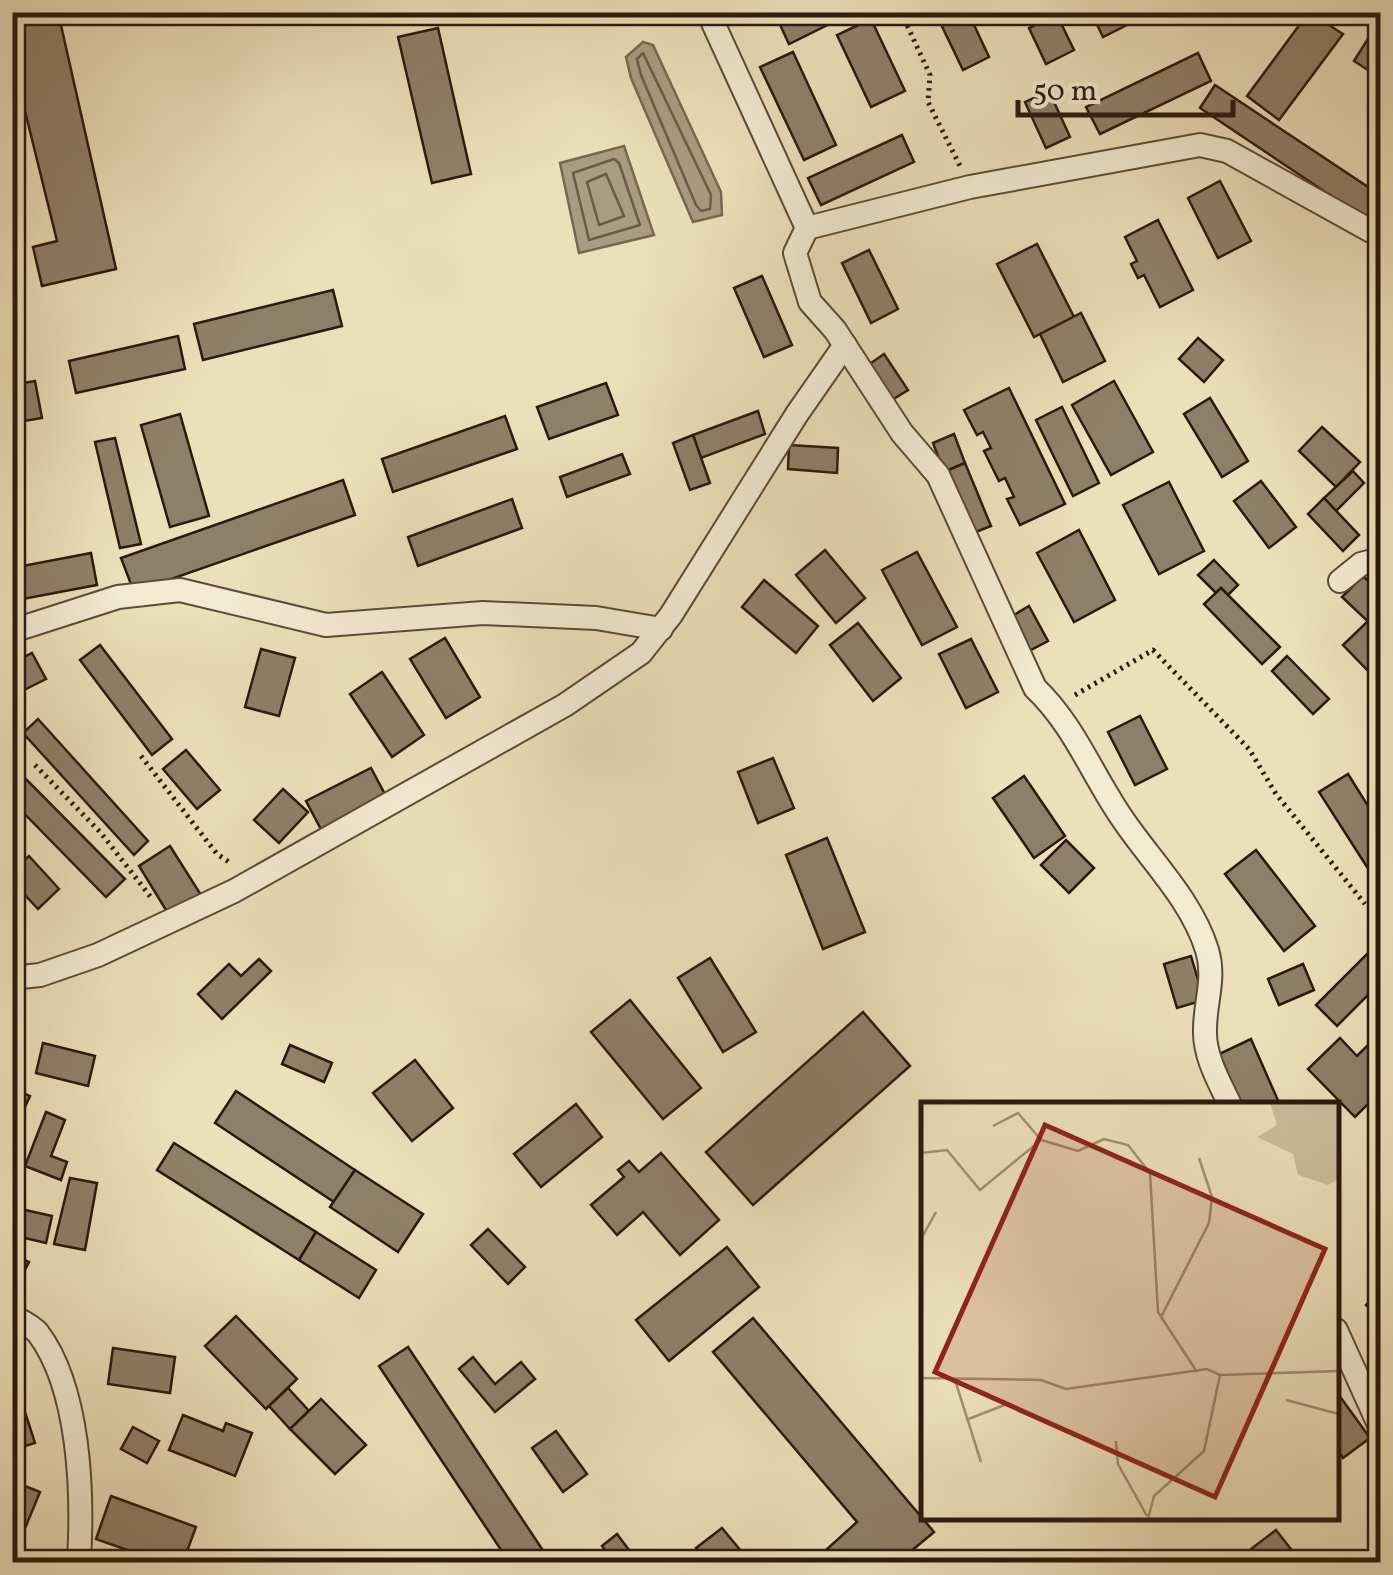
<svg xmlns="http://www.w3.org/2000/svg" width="1393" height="1575" viewBox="0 0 1393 1575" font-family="Vollkorn,serif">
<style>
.water{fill:#ab9b80;stroke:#796753;stroke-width:2.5}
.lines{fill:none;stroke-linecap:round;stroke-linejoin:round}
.shore{stroke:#6c5a48;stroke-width:2.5}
.building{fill:#907f68;stroke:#2d1810;stroke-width:2.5}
.minor-casing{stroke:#5d4a3a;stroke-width:26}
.path{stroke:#2d1810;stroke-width:5;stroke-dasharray:2.5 5;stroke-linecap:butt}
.minor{stroke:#f3ead2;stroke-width:22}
.inset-road{fill:none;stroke:#a08f75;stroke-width:2.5}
.view{fill:#8f2418;fill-opacity:0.15;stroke:#8f2418;stroke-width:5}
.inset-edge{fill:none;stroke:#2d1810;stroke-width:5}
</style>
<rect width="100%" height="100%" fill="#ecdfb9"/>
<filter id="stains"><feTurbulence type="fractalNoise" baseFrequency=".002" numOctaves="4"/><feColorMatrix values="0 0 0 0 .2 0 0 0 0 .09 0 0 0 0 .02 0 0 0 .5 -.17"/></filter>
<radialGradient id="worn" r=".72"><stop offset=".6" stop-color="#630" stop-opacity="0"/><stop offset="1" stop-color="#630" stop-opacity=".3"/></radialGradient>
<g class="water">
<path d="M643,42l10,3 68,147 1,23 -29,7 -62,-144 -5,-21z"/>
<path d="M624,146l30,89 -75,18 -19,-90z"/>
</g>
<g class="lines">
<g class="shore">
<path d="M643,53l68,142 -1,14 -9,2 -5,-6 -55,-130 -4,-16z"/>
<path d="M614,159l5,4 21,62 -51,15 -16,-67z"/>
<path d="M606,174l18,42 -25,9 -12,-43z"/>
</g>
</g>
<g class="building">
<path d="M42,12h16l58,257 -74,17 -9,-39 24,-6 -45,-183v-39z"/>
<path d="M774,12h80l-65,32z"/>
<path d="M949,12h19l21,45 -26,13 -25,-52z"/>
<path d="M1091,12h35l5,11 -28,14z"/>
<path d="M1309,12l34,22 -64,86 -32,-24z"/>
<path d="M1057,15l17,35 -28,14 -17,-36z"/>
<path d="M871,19l34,72 -34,16 -34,-72z"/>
<path d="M438,28l33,146 -39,9 -34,-146z"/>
<path d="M1371,34l9,6v38l-26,-17z"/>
<path d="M793,52l43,93 -32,15 -44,-93z"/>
<path d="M1198,53l13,28 -111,53 -14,-27z"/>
<path d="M1215,85l165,110 -1,33 -179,-120z"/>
<path d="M1049,91l21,46 -24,11 -21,-46z"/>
<path d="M902,135l12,27 -93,43 -13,-27z"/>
<path d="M1220,181l31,60 -33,17 -30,-60z"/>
<path d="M1158,220l35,70 -33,17 -16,-32 -6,3 -7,-14 6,-3 -12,-24z"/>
<path d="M1037,244l37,73 -40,20 -37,-73z"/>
<path d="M869,250l29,59 -27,14 -29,-60z"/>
<path d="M762,276l30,69 -28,12 -30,-69z"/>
<path d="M333,290l9,36 -139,34 -9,-36z"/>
<path d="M1081,313l24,48 -42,21 -23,-48z"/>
<path d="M178,336l7,33 -109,24 -7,-32z"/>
<path d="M1198,338l25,22 -19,22 -25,-23z"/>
<path d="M884,354l24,36 -21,13 -23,-35z"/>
<path d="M35,381l7,37 -30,5v-38z"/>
<path d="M1114,381l39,71 -42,23 -39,-70z"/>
<path d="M606,383l12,32 -69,24 -12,-32z"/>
<path d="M1009,388l56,116 -45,21 -13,-26 7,-2 -9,-19 -6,3 -15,-30 7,-3 -8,-16 -6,3 -13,-25z"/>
<path d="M1210,398l38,63 -26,16 -38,-63z"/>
<path d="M1062,407l37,76 -26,13 -37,-76z"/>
<path d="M758,411l7,23 -64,24 -8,-23z"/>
<path d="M180,414l29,102 -39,11 -29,-102z"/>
<path d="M505,416l12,33 -124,43 -11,-33z"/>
<path d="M1322,427l38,35 -24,25 -37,-36z"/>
<path d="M954,434l11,29 -21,9 -11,-29z"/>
<path d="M693,435l17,48 -20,7 -17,-47z"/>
<path d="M115,438l26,106 -21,4 -25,-106z"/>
<path d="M789,445l49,3 -1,25 -49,-4z"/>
<path d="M622,454l8,20 -63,23 -7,-20z"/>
<path d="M965,463l26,63 -20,8 -27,-62z"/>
<path d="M1353,471l11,12 -28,28 -12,-13z"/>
<path d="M343,480l12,35 -221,77 -13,-34z"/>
<path d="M1261,481l35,46 -27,21 -35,-47z"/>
<path d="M1169,482l35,69 -45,23 -36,-69z"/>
<path d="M1324,498l35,37 -16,16 -35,-37z"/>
<path d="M512,499l10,29 -104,38 -10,-29z"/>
<path d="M1079,530l36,70 -41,22 -37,-69z"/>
<path d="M825,550l40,48 -29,25 -40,-48z"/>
<path d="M917,552l40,75 -35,18 -40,-75z"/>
<path d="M91,553l6,32 -85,16v-33z"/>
<path d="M1214,560l24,25 -10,10 -7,-7 -5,5 -18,-18z"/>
<path d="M1363,576l17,16 -1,40 -37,-35z"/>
<path d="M764,580l54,46 -22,27 -54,-46z"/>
<path d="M1221,588l59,59 -18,17 -58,-60z"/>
<path d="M1029,606l19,35 -21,11 -18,-34z"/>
<path d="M1367,622l12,13 -9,9 10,11v16l-6,6 -31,-32z"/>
<path d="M858,623l43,55 -28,23 -43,-56z"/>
<path d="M445,638l35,59 -34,21 -36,-59z"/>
<path d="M971,639l27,53 -32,16 -27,-54z"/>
<path d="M100,645l72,94 -20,16 -72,-95z"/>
<path d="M261,649l34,9 -16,58 -34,-9z"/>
<path d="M32,653l14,26 -34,17v-33z"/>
<path d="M1287,656l42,43 -16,15 -41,-43z"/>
<path d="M382,672l42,63 -32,22 -42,-63z"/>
<path d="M1140,716l27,53 -32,16 -27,-53z"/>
<path d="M38,719l110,122 -14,14 -111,-122z"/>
<path d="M186,750l34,40 -23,19 -34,-40z"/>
<path d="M773,758l21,50 -36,15 -20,-51z"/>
<path d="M12,765l113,114 -19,18 -94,-96z"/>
<path d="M371,768l17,32 -65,33 -17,-32z"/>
<path d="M1348,774l32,51v34l-13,8 -48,-75z"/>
<path d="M1024,776l41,60 -31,22 -41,-60z"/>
<path d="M283,789l25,23 -29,31 -25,-23z"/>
<path d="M827,838l38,94 -42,17 -37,-94z"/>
<path d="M1066,840l28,28 -25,25 -28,-28z"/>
<path d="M170,846l31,49 -32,20 -30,-49z"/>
<path d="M1256,850l59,76 -31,25 -59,-77z"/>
<path d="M29,856l30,33 -21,20 -26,-28v-10z"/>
<path d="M1380,941v42l-43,43 -21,-21z"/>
<path d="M1191,956l13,44 -27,8 -13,-44z"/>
<path d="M710,958l46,74 -33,20 -45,-74z"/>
<path d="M259,959l12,12 -49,48 -24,-25 31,-30 12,12z"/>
<path d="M1303,964l11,26 -35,15 -11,-26z"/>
<path d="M630,1000l71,88 -38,31 -72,-87z"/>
<path d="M863,1012l47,54 -157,139 -47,-53z"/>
<path d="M1380,1033v59l-25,25 -47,-48 32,-31 17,18z"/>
<path d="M1251,1039l29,66h-38l-23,-51z"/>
<path d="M43,1043l52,13 -7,30 -52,-13z"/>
<path d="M290,1045l42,18 -8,19 -42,-18z"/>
<path d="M415,1060l38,48 -41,33 -39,-48z"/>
<path d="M12,1088l18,8 -15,32 -3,-1z"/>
<path d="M236,1091l119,79 -21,32 -119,-79z"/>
<path d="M576,1104l26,33 -61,50 -27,-33z"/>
<path d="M46,1112l19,8 -14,36 16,6 -6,18 -36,-14z"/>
<path d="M174,1143l142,89 -17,28 -142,-90z"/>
<path d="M661,1153l58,67 -39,35 -37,-43 -26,23 -26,-30 33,-28 -6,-7 11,-9 10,11z"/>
<path d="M355,1170l68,44 -25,38 -68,-45z"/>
<path d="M70,1178l27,5 -12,67 -31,-6z"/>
<path d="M12,1207l40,9 -6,27 -34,-8z"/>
<path d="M488,1229l37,38 -17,17 -37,-39z"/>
<path d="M316,1232l60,38 -17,28 -60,-38z"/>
<path d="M727,1247l32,40 -90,74 -33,-41z"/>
<path d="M12,1254l17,8 -17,33z"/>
<path d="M1380,1291v29l-14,-15z"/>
<path d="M236,1316l61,63 -31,30 -61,-63z"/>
<path d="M753,1318l181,214 -36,30h-60l-11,-13 30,-27 -144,-170z"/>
<path d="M408,1347l140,211 -7,4h-32l-130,-196z"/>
<path d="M113,1348l62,9 -5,36 -62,-9z"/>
<path d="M473,1357l22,27 26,-22 14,17 -40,33 -36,-43z"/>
<path d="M12,1372l23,71 -23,7z"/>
<path d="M288,1388l21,23 -19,18 -21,-23z"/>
<path d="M1336,1391l34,47 -27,20 -7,-10z"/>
<path d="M321,1399l45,46 -31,29 -45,-45z"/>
<path d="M183,1415l40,16 3,-8 26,10 -17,43 -66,-26z"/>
<path d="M133,1427l26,14 -12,22 -26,-14z"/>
<path d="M556,1431l31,43 -24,18 -31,-44z"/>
<path d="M12,1481l28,11 -26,63h-2z"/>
<path d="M111,1496l85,31 -13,35h-22l-65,-23z"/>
<path d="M722,1528l28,34h-42l-12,-14z"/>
<path d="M1276,1530l25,32h-67z"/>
<path d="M617,1534l21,28h-23l-13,-16z"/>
</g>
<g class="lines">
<g class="minor-casing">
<g id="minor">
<path d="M708,12l99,216 -12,25 15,49 25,28 67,103 36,42 97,213c40,38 58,89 89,133 28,41 68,80 83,129 9,29 -3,54 -2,83 0,25 15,50 25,72"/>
<path d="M807,228l163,-41 230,-42 27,6 153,85"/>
<path d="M1340,581l21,-17 19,-5"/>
<path d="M12,631l106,-34 62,-7 146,35 157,-12 113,5 65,11"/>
<path d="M12,978l28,-3 58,-20 136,-64 331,-186 76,-52 30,-38 126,-201 48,-69"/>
<path d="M12,1316c9,5 20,10 26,17 42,56 45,160 41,227l6,2"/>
<path d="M1336,1330l44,97"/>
</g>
</g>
<g class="path">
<path d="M901,12l29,63 -2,27 32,64"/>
<path d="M1075,695l78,-45 96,99 27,45 89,110"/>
<path d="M141,756l76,98 15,10"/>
<path d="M35,765l66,68 52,67"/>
</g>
<use href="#minor" class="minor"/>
</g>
<g transform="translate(921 1102)">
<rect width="418" height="418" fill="#ecdfb9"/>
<path d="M349,1h68v76l-10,6 -30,-10 -5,-21 -36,-17 20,-12z" fill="#ccbd9c"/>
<path class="inset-road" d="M72,24l25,-13 23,27M0,51l26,-3 33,40 61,-50 37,11 26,-12 24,6 22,28 8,139 39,60M0,137l15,-27M240,215l48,-94 3,-26 -13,-39M0,276l120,2 25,9 141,-20 13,6 119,-4M34,278l26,82M365,298l53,14M45,318l41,-16M195,339l2,23 29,52M227,417l6,-23 50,-45 16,-76"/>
<path class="view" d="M124,23l280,124 -110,248 -280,-125z"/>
<rect width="418" height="418" class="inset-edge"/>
</g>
<rect width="1393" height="1575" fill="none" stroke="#ecdfb9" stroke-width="50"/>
<rect x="15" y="15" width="1363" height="1545" fill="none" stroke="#2d1810" stroke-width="5"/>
<rect x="25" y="25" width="1343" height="1525" fill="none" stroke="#2d1810" stroke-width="2.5"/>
<path d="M1018 100v15h215v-15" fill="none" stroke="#2d1810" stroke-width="5"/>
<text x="1033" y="100" font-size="30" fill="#2d1810" stroke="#f3ead2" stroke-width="8" paint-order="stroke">50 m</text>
<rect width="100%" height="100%" filter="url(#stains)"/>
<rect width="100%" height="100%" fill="url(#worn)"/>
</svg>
